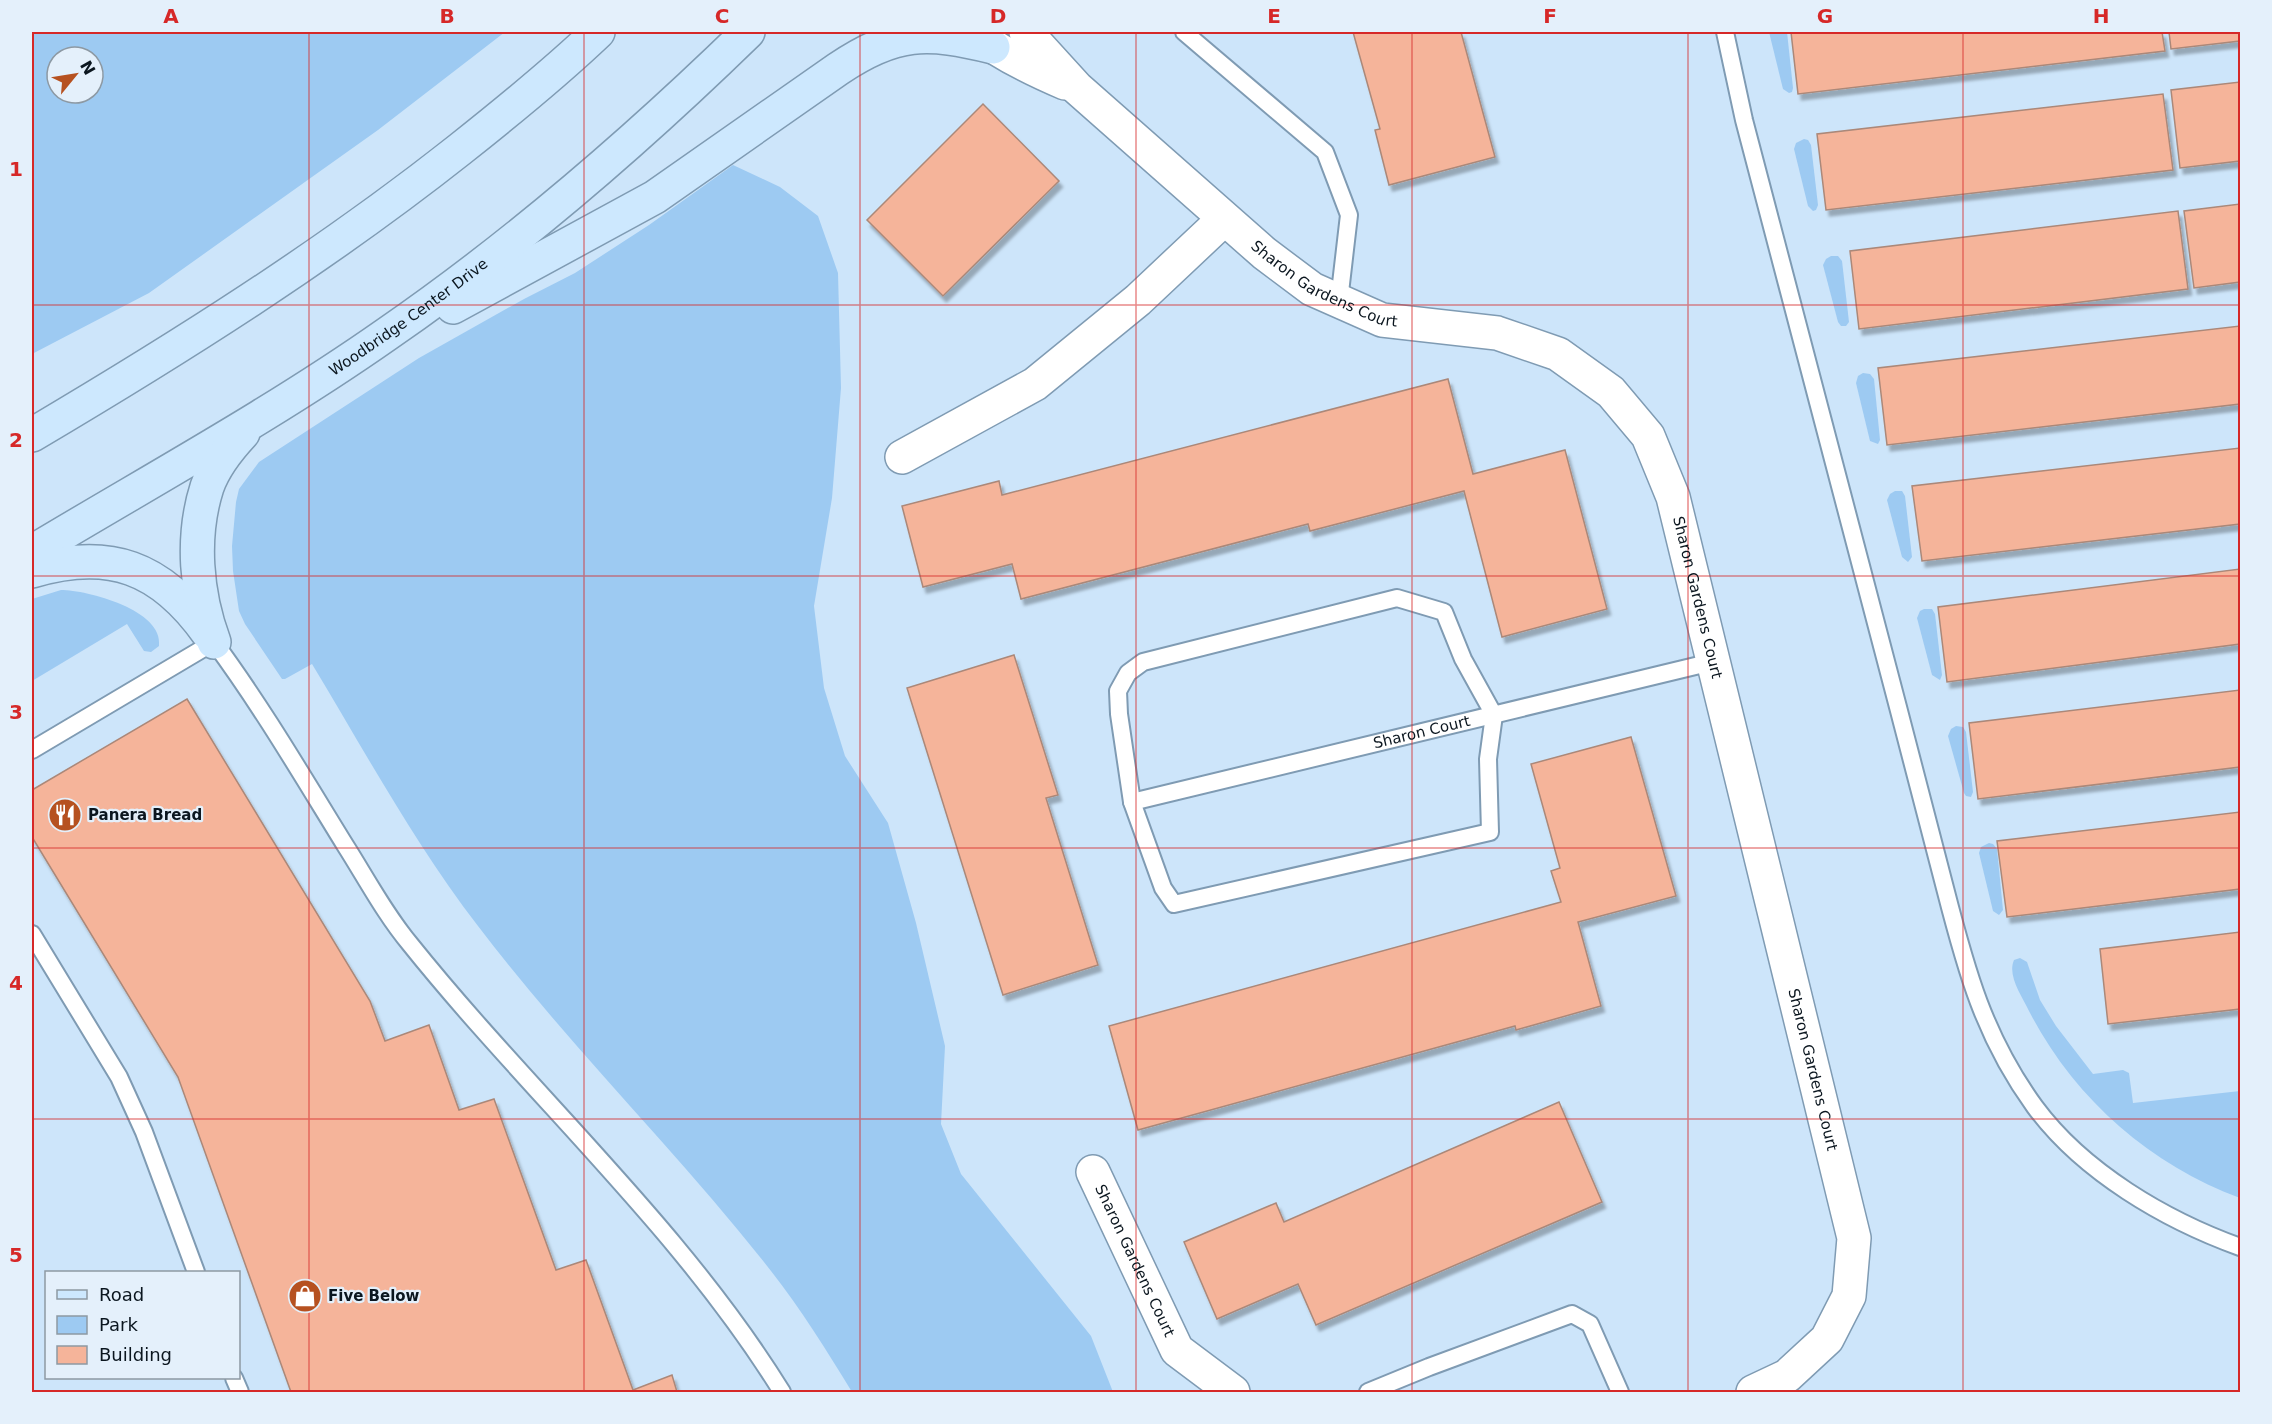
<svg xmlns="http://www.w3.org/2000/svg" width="2272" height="1424" viewBox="0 0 2272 1424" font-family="'DejaVu Sans',sans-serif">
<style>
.green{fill:#9dcaf2;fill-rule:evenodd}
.building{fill:#f5b49a;stroke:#ab8879;stroke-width:1.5;filter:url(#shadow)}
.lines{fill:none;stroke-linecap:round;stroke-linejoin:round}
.lane-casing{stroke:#7f9bb3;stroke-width:20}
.street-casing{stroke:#7f9bb3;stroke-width:36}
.secondary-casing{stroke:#7f9bb3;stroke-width:36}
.lane{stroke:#fff;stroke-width:16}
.street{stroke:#fff;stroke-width:33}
.secondary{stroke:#cde8fe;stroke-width:33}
.grid{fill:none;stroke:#d62828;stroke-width:1.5;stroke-opacity:0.55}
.labels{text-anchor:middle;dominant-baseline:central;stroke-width:4.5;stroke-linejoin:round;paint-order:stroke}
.street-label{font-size:15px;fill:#0b161f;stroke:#e4f0fb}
.poi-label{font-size:15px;font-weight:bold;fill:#0b161f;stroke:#e4f0fb;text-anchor:start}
.neatline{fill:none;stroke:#d62828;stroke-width:2}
.grid-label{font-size:20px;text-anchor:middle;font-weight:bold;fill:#d62828}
</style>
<defs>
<filter id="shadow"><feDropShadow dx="3.5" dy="6" stdDeviation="1.5" flood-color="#0004"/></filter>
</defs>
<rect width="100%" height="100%" fill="#cde5fa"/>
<g class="green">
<path d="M32,32h473l-127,98 -229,163 -117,61zM57,57h36v36h-36z"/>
<path d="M1769,32h18l6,56 -1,4 -3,1 -6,-4z"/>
<path d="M1804,139l4,1 3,5 7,60 -2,5 -3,1 -5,-5 -14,-57 2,-6z"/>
<path d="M733,165l47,22 38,29 20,57 3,115 -9,110 -18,108 10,82 21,68 43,67 28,100 29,123 -4,78 20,50 130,162 22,56h-261c-25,-41 -51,-83 -81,-121 -93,-119 -202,-225 -293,-345 -63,-82 -113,-174 -166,-262l-27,15h-3l-37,-55 -6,-13 -6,-40 -1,-25 4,-44 3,-13 20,-27 160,-104 105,-59 51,-26 74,-48z"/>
<path d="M1831,256h7l4,5 7,61 -3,4h-5l-3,-4 -15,-57 3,-6z"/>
<path d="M1863,373l7,1 4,5 6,61 -2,4 -8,-3 -14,-58 2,-7z"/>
<path d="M1895,491h7l3,5 7,61 -4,5 -6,-5 -15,-57 3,-6z"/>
<path d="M61,590c26,0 103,20 98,56l-8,6 -7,-1 -17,-27 -95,57v-82z"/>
<path d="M1924,609h8l3,5 7,61 -2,5 -8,-5 -15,-57 3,-7z"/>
<path d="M1956,726l7,1 3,5 7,60 -2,5 -5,-1 -2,-3 -16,-57 3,-7z"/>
<path d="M1989,843l4,1 4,5 6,61 -4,5 -6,-4 -14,-58 2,-6z"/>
<path d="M2020,958l7,4 13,38 16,26 37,48 30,-4 6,3 4,30 107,-12v107c-91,-34 -166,-100 -211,-187 -7,-15 -22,-35 -15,-51z"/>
</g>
<g class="building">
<path d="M1353,32h108l34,125 -106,28 -14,-55 5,-1z"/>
<path d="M1791,32h371l3,19 -367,43z"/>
<path d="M2169,32h71v9l-69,8z"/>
<path d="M2240,82v79l-60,7 -9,-78z"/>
<path d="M2163,94l10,76 -347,40 -9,-76z"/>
<path d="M983,104l76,77 -116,115 -76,-76z"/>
<path d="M2240,204v78l-46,6 -10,-77z"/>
<path d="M2178,211l10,78 -329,40 -9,-78z"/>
<path d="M2240,326v78l-353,41 -9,-77z"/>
<path d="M1448,379l25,95 92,-24 42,159 -105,28 -38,-146 -154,40 -2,-7 -287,75 -9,-35 -89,23 -21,-81 97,-25 3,14z"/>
<path d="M2240,448v76l-318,37 -10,-75z"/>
<path d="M2240,569v75l-293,38 -9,-75z"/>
<path d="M1014,655l44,140 -12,3 52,167 -95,30 -96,-307z"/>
<path d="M2240,690v77l-262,32 -9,-76z"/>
<path d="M187,699l183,302 15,40 44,-16 30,85 35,-11 62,171 30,-10 47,130 39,-15 5,17h-386l-113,-315 -146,-240v-47z"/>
<path d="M1631,737l45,159 -98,26 23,84 -85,24 -1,-4 -377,104 -29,-104 452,-124 -10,-31 9,-3 -29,-104z"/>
<path d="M2240,812v77l-233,28 -10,-76z"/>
<path d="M2240,932v77l-132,15 -8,-75z"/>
<path d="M1559,1102l43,100 -286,123 -18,-41 -81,35 -33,-77 92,-39 8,19z"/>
</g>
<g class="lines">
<g class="lane-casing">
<g id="lane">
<path d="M1184,32l141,120 24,63 -10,86"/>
<path d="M1725,32l19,88c52,195 103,391 154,587 15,60 31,120 47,181 21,82 39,149 90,219 48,65 130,113 205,140"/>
<path d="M1397,598l47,14 19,47 31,56 -6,44 2,73 -316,72 -11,-16 -31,-86 -13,-88 -1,-23 10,-18 15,-11z"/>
<path d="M32,750l182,-108c48,65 89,135 131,203 21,33 40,69 65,99 121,151 270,283 372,448"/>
<path id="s1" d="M1132,802l580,-140"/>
<path d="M32,934l87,143 25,55 52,140"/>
<path d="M234,1378l6,14"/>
<path d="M1368,1392l61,-25 143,-53 18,10 30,68"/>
</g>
</g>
<g class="street-casing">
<g id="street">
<path d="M973,32c28,22 59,37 92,51"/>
<path id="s2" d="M1026,32l51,56 187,165 48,36 70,31 115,13 61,21 53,38 37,44 25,61 181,741 -5,58 -22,43 -40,37 -34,16"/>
<path d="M902,457l133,-73 103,-84 86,-81"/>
<path id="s3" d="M1093,1172l84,178 56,42"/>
</g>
</g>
<g class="secondary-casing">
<g id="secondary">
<path d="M453,307l202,-110 183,-128c58,-39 89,-38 155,-22"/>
<path d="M32,435c147,-87 293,-179 427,-285 48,-38 95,-76 139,-118"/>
<path id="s4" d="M32,552c118,-71 241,-138 355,-218 129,-89 248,-192 361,-302"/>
<path d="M32,571c77,-23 129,-4 176,62"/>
<path d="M214,642c-18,-48 -23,-105 -7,-155 7,-20 22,-39 36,-54"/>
</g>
</g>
<use href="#lane" class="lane"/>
<use href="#street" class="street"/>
<use href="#secondary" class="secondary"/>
</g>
<path class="grid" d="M309,32v1360M584,32v1360M860,32v1360M1136,32v1360M1412,32v1360M1688,32v1360M1963,32v1360M32,305h2208M32,576h2208M32,848h2208M32,1119h2208"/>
<defs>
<g id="restaurant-disc" transform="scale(1.725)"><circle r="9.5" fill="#b65120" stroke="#e4f0fb"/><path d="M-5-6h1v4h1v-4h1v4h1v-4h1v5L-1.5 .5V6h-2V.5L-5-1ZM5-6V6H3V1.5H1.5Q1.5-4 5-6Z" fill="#fff"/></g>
<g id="shop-disc" transform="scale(1.725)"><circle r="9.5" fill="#b65120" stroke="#e4f0fb"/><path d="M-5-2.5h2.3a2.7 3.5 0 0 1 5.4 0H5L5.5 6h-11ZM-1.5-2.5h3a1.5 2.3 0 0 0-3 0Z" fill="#fff"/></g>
</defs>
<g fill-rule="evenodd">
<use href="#restaurant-disc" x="65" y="815"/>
<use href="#shop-disc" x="305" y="1296"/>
</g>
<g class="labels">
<g class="street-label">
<text stroke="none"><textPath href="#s2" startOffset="394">Sharon Gardens Court</textPath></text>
<text stroke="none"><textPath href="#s4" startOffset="444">Woodbridge Center Drive</textPath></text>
<text stroke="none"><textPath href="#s2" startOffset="934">Sharon Gardens Court</textPath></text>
<text stroke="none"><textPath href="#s1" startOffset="298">Sharon Court</textPath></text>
<text stroke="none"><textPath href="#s2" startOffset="1420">Sharon Gardens Court</textPath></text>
<text stroke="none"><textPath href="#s3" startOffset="98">Sharon Gardens Court</textPath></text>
</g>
<g class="poi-label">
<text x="88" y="815">Panera Bread</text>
<text x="328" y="1296">Five Below</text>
</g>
</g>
<rect width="2272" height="1424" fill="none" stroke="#e4f0fb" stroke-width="66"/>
<rect x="45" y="1271" width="195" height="108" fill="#e4f0fb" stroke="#8d99a3" stroke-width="1.5"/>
<rect x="57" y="1290" width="30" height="9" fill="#cde8fe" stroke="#8d99a3" stroke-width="1.5"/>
<text x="99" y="1301" font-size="18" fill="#0b161f">Road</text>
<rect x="57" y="1316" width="30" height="18" fill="#9dcaf2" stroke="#8d99a3" stroke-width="1.5"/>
<text x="99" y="1331" font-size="18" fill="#0b161f">Park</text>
<rect x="57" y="1346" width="30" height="18" fill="#f5b49a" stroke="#8d99a3" stroke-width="1.5"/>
<text x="99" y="1361" font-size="18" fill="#0b161f">Building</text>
<g transform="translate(75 75) rotate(60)"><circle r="28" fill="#e4f0fb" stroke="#8d99a3" stroke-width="1.5"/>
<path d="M0-4.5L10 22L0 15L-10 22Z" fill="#b65120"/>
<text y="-9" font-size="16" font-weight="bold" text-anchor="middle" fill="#0b161f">N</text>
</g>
<rect x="33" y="33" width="2206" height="1358" class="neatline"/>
<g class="grid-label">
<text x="171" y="23">A</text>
<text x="447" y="23">B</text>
<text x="722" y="23">C</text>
<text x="998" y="23">D</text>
<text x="1274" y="23">E</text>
<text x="1550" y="23">F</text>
<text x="1825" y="23">G</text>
<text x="2101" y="23">H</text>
<text x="16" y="176">1</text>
<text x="16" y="447">2</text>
<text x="16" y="719">3</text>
<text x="16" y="990">4</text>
<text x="16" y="1262">5</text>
</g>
</svg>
